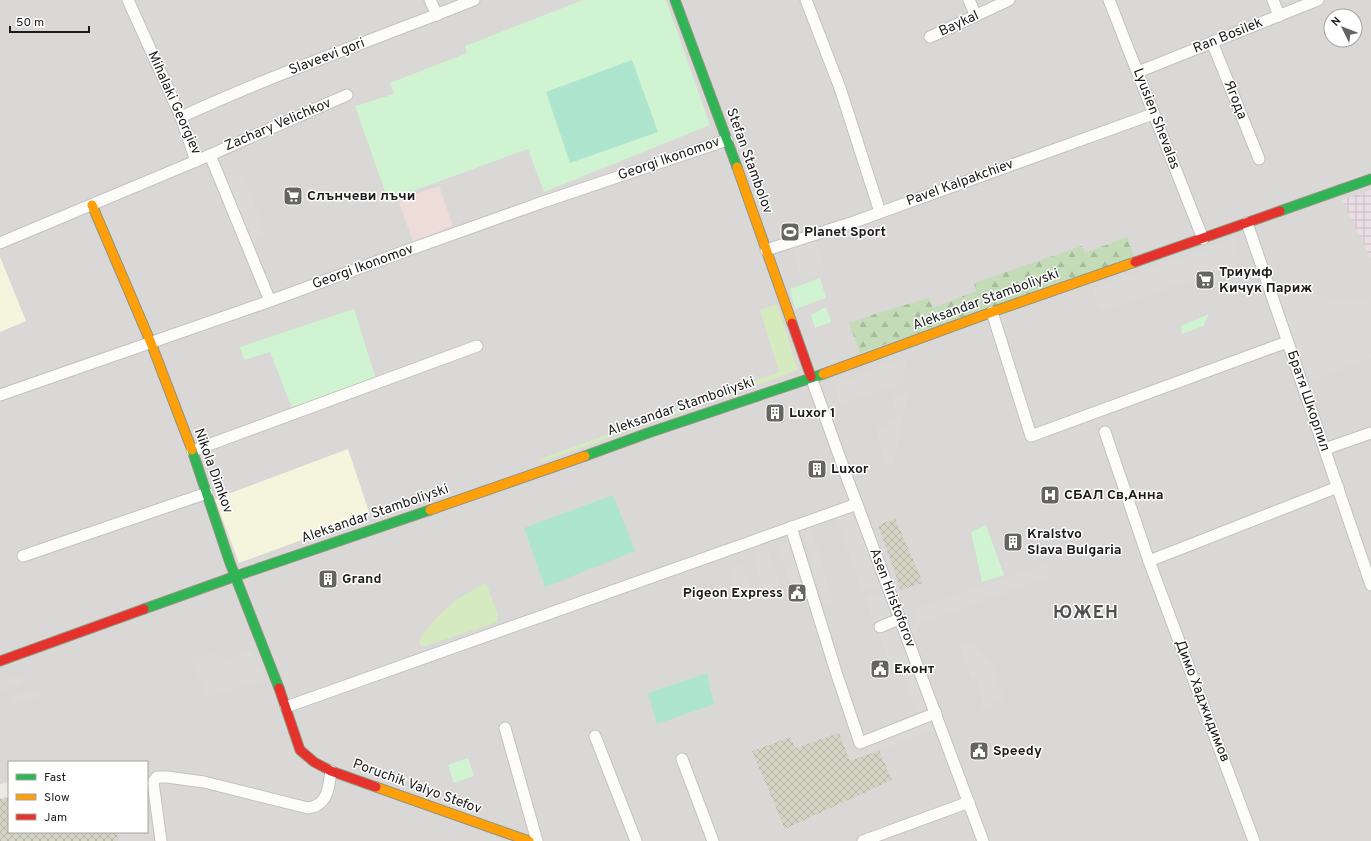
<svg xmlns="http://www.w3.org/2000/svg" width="1371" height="841" viewBox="0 0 1371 841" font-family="Overpass,sans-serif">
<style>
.residential{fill:#dad8d6;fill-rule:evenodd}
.commercial{fill:#eedcd8}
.industrial{fill:url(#industrial-grid)}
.education{fill:#f5f5de}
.construction{fill:url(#construction-cross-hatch)}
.grass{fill:#d6eac0}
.forest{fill:url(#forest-firs)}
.park{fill:#d0f3d1}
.pitch{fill:#ade5ce}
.parking{fill:#dbdad8}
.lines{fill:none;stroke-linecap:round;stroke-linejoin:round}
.street-casing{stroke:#c3c2c0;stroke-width:13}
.fast-casing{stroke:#92957c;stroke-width:11}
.slow-casing{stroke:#92957c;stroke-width:11}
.jam-casing{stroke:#92957c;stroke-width:11}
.street{stroke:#fcfcfb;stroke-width:11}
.fast{stroke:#30b455;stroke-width:9}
.slow{stroke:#ff9f0a;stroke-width:9}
.jam{stroke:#e5322d;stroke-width:9}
.labels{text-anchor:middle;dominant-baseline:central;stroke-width:3;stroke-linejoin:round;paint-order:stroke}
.street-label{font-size:14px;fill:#1c1c1c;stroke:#fff}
.poi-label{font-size:14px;font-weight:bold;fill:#1c1c1c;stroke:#fff;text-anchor:start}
.district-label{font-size:18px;font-weight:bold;letter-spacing:1px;fill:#4f4f4f;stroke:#fff}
</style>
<defs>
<pattern id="industrial-grid" width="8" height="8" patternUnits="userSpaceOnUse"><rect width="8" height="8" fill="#e9dce3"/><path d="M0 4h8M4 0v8" fill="none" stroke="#c7bcc2"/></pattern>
<pattern id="construction-cross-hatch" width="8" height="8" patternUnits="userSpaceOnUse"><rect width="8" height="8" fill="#d4d4c5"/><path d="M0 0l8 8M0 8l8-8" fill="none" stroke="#b5b5a9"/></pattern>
<pattern id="forest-firs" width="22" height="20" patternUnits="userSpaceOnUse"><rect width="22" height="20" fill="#c4dbb7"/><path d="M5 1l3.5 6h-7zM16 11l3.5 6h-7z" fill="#a8bb9d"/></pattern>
</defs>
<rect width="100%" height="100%" fill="#ebe9e4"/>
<path class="residential" d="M0,0h1371v841h-1259l-4,-9h39v-70h-138v20l-9,2zM1331,16h24v24h-24z"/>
<path class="commercial" d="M439,186l14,40 -40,15 -15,-41z"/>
<path class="industrial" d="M1371,190v69l-29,-59z"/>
<g class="education">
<path d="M0,257l26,64 -26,11z"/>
<path d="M348,449l22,66 -131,48 -24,-64z"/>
</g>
<g class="construction">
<path d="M895,518l28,65 -22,7 -23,-65z"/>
<path d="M839,733l11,28 29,-11 13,30 -107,49 -33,-78 38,-14 5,11z"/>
<path d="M9,797v35h108l1,9h-118v-42z"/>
</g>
<g class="grass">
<path d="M777,304l21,66 -257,92 -1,-3 239,-87 -19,-62z"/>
<path d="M486,583l12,32 -1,7 -75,25 -3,-5c7,-14 29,-37 42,-45 8,-5 17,-9 25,-14z"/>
</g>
<path class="forest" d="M1127,237l8,21 -275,95 -11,-30 35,-12 45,-13 4,10 43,-17 -2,-8 108,-37 3,7z"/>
<g class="park">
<path d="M583,0h83l44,125 -166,67 -16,-43 -140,51 -33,-94 39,-12 -4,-11 77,-30 -2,-7z"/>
<path d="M820,278l6,20 -31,11 -5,-20z"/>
<path d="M826,307l5,15 -16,6 -4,-13z"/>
<path d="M354,309l22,70 -84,29 -22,-56 -26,8 -4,-13z"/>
<path d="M1209,314l-6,12 -21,8 -1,-8z"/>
<path d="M986,525l18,50 -22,7 -11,-50z"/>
<path d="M468,758l6,18 -20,7 -6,-18z"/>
</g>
<g class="pitch">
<path d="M632,60l26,72 -88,31 -24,-71z"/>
<path d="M613,495l22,56 -90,36 -21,-59z"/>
<path d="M707,673l7,31 -57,20 -9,-31z"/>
</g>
<g class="parking">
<path d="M218,174l25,2 23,60 -19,9z"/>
<path d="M1235,238l7,25 -141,48 -9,-22z"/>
<path d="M815,240l11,33 -24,9 -11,-34z"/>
<path d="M1273,286l82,16 16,-7v63l-60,23z"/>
<path d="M906,356l-2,26 -64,23 -6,-20z"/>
<path d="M910,392l-4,10 -12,62 -10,1 -7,-36 21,-10 -6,-21z"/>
<path d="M846,511l12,9 25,64 -21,7 -26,-74z"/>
<path d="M810,524l24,80 -9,2 -25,-77z"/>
<path d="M792,540l13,40 -14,6 -14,-40z"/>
<path d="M767,549l13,36 -16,5 -12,-35z"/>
<path d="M1047,564l3,13 -130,46 -7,12 59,164 -64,-165 10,-15 -4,-9z"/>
<path d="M742,565l10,30 -14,6 -9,-31z"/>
<path d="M886,591l41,119 -10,3 -22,-52 -7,-2 -24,-63z"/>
<path d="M974,641l22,31 7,27 -20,10 -2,-7 2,-3 -7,-21 -5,1 -11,-35z"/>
<path d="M250,651l17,28 -59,18 -18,-39 29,-5 3,6z"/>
<path d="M19,677l3,6 -22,8v-10z"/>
<path d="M37,688l6,7 -30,10 -7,-6z"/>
<path d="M930,722l3,9 -65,23 -2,-9z"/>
</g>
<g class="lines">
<g class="street-casing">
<g id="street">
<path d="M128,0l53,117 15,44 14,-6 60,146"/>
<path d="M430,0l7,15"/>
<path d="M806,0l34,88 40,124"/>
<path d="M969,0l7,16"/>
<path d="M1109,0l94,239"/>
<path d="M1273,0l6,16"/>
<path d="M930,37l79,-37"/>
<path d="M1212,42l47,117"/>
<path d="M1138,72l180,-72"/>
<path d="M181,117c95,-44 195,-78 293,-117"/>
<path d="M210,155l137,-60"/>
<path d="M1247,223l124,362"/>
<path d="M0,243l196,-82"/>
<path d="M766,250l88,-28 299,-108"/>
<path d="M992,312l39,124 256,-94"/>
<path d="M811,377l35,98 137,366"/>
<path d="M0,395l270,-94 130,-48 143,-51 184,-62"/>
<path d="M1105,432l44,129 105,280"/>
<path d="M1325,449l46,-16"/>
<path d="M192,451l285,-105"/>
<path d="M791,527l45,145 24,71 76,-30"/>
<path d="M23,556l184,-63"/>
<path d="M1149,561l189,-74"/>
<path d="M880,627l17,-7 5,2"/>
<path d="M286,707l571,-203"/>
<path d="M505,728l32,113"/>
<path d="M595,736l41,105"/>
<path d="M682,759l31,82"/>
<path d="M161,841l-8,-59 4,-5h10l37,5 104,26c3,-1 7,-1 9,-3 12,-6 12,-23 14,-34"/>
<path d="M863,841l106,-39"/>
</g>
</g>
<g class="fast-casing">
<g id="fast">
<path d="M675,0l62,167"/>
<path d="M1280,211l91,-32"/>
<path d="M192,450l38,113 49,125"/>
<path d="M585,456l63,-23 175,-59"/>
<path d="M144,609l92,-33 194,-66"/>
</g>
</g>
<g class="slow-casing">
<g id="slow">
<path d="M737,167l55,156"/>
<path d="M92,205l59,138 41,107"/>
<path d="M823,374l169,-62 143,-50"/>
<path d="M430,510l155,-54"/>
<path d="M376,787l153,54"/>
</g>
</g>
<g class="jam-casing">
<g id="jam">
<path d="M1135,262l145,-51"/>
<path d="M792,323l19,54"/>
<path d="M0,661l144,-52"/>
<path d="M279,688l21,62 14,12 17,9 45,16"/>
</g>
</g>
<use href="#street" class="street"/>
<use href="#fast" class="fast"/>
<use href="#slow" class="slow"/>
<use href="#jam" class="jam"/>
</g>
<defs>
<g id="supermarket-square" transform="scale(1)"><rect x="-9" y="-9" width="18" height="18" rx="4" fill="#646462" stroke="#fff"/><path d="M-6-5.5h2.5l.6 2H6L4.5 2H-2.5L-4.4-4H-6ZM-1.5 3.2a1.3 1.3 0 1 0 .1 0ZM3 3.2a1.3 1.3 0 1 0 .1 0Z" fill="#fff"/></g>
<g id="stadium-square" transform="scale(1)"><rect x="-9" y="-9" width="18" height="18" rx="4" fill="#646462" stroke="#fff"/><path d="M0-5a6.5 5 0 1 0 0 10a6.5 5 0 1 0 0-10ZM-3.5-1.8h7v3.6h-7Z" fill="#fff"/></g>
<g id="building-square" transform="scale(1)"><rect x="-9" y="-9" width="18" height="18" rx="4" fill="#646462" stroke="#fff"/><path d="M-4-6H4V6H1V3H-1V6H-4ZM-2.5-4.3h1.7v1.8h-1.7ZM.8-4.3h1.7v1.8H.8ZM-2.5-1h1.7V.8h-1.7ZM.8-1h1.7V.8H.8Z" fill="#fff"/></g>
<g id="hospital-square" transform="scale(1)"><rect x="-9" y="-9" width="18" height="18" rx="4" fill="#646462" stroke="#fff"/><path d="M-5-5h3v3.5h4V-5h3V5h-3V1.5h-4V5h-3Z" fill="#fff"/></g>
<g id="civic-square" transform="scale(1)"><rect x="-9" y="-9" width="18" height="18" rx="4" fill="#646462" stroke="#fff"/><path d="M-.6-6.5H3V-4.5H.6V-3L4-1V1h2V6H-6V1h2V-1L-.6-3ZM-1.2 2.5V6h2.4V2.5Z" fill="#fff"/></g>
</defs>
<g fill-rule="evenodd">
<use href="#supermarket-square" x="293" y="196"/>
<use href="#stadium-square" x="790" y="232"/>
<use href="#supermarket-square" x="1205" y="280"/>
<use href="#building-square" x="775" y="413"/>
<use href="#building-square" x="817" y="469"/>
<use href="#hospital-square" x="1050" y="495"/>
<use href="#building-square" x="1013" y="542"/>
<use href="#building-square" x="328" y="579"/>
<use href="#civic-square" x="797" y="593"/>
<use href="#civic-square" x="880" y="669"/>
<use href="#civic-square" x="979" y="751"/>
</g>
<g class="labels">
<g class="street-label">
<text transform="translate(959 24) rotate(-25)">Baykal</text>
<text transform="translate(1228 36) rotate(-22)">Ran Bosilek</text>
<text transform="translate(327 57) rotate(-21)">Slaveevi gori</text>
<text transform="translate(1235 100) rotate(68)">Ягода</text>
<text transform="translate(174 103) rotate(66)">Mihalaki Georgiev</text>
<text transform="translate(1156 119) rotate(69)">Lyusien Shevalas</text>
<text transform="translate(278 125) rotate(-23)">Zachary Velichkov</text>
<text transform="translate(669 159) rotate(-19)">Georgi Ikonomov</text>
<text transform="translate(749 161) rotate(70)">Stefan Stambolov</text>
<text transform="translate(960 183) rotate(-20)">Pavel Kalpakchiev</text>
<text transform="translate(363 267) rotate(-20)">Georgi Ikonomov</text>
<text transform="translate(986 300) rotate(-20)">Aleksandar Stamboliyski</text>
<text transform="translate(1308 401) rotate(71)">Братя Шкорпил</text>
<text transform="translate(681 407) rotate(-19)">Aleksandar Stamboliyski</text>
<text transform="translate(213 471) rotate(70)">Nikola Dimkov</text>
<text transform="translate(375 514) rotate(-19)">Aleksandar Stamboliyski</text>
<text transform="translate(892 598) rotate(69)">Asen Hristoforov</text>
<text transform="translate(1202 701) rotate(69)">Димо Хаджидимов</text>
<text transform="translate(417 787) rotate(20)">Poruchik Valyo Stefov</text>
</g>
<g class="poi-label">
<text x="307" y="196">Слънчеви лъчи</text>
<text x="804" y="232">Planet Sport</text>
<text x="1219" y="272">Триумф<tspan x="1219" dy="16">Кичук Париж</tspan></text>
<text x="789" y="413">Luxor 1</text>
<text x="831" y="469">Luxor</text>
<text x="1064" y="495">СБАЛ Св,Анна</text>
<text x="1027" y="534">Kralstvo<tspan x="1027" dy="16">Slava Bulgaria</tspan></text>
<text x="342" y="579">Grand</text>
<text x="783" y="593" text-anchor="end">Pigeon Express</text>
<text x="894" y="669">Еконт</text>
<text x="993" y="751">Speedy</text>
</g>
<g class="district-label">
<text x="1086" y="613">ЮЖЕН</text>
</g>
</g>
<rect x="8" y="761" width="140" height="72" fill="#ffffff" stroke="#a4a4a4"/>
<rect x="16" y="774" width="20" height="6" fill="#30b455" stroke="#a4a4a4"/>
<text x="44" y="781" font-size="12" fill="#1c1c1c">Fast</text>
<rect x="16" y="794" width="20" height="6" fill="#ff9f0a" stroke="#a4a4a4"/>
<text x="44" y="801" font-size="12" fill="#1c1c1c">Slow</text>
<rect x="16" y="814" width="20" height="6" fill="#e5322d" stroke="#a4a4a4"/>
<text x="44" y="821" font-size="12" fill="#1c1c1c">Jam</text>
<g transform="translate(1343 28) rotate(313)"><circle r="19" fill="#ffffff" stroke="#a4a4a4"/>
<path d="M0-3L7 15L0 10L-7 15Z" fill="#646462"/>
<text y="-6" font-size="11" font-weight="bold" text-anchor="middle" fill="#1c1c1c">N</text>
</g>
<path d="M10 26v6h79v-6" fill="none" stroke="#1c1c1c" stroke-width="2"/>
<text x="16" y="26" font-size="12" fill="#1c1c1c" stroke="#ffffff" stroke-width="3" paint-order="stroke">50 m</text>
</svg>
